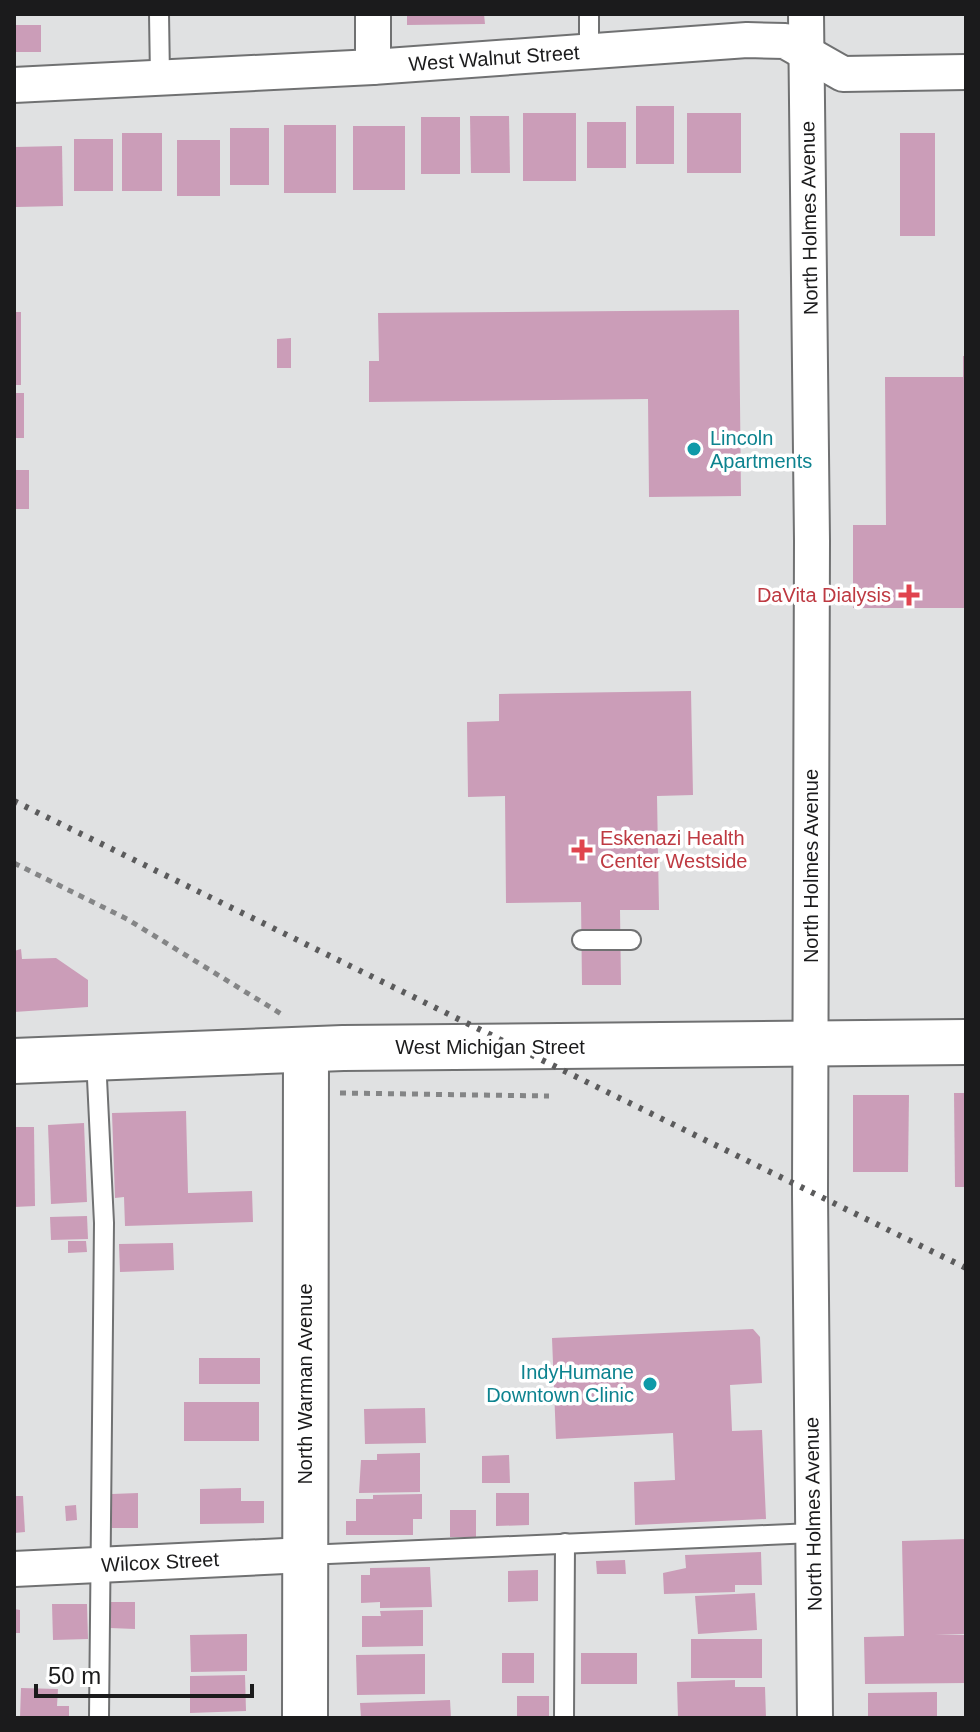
<svg xmlns="http://www.w3.org/2000/svg" width="980" height="1732" viewBox="0 0 980 1732" font-family="Arial,sans-serif">
<style>
.building{fill:#cb9db8}
.lines{fill:none;stroke-linecap:round;stroke-linejoin:round}
.lane-casing{stroke:#707172;stroke-width:22}
.street-casing{stroke:#707172;stroke-width:38}
.secondary-casing{stroke:#707172;stroke-width:48}
.path{stroke:#848586;stroke-width:5;stroke-dasharray:6 6;stroke-linecap:butt}
.lane{stroke:#fff;stroke-width:18}
.street{stroke:#fff;stroke-width:34}
.secondary{stroke:#fff;stroke-width:44}
.rail{stroke:#5b5b5c;stroke-width:6;stroke-dasharray:4 8;stroke-linecap:butt}
.culture-dot{fill:#0f9aa8;stroke:#fff;stroke-width:3}
.health-dot{fill:#e0444e;stroke:#fff;stroke-width:3}
.labels{text-anchor:middle;dominant-baseline:central;stroke-width:7;stroke-linejoin:round;paint-order:stroke}
.street-label{font-size:20px;fill:#1b1b1c;stroke:#fff}
.culture-label{font-size:20px;fill:#0d838f;stroke:#fff;text-anchor:start}
.health-label{font-size:20px;fill:#be3a42;stroke:#fff;text-anchor:end}
</style>
<rect width="100%" height="100%" fill="#e0e1e2"/>
<g class="building">
<path d="M407,14h77l1,10 -78,1z"/>
<rect x="14" y="25" width="27" height="27"/>
<rect x="636" y="106" width="38" height="58"/>
<rect x="523" y="113" width="53" height="68"/>
<rect x="687" y="113" width="54" height="60"/>
<path d="M470,116h39l1,57h-39z"/>
<rect x="421" y="117" width="39" height="57"/>
<rect x="587" y="122" width="39" height="46"/>
<rect x="284" y="125" width="52" height="68"/>
<rect x="353" y="126" width="52" height="64"/>
<rect x="230" y="128" width="39" height="57"/>
<rect x="122" y="133" width="40" height="58"/>
<rect x="900" y="133" width="35" height="103"/>
<rect x="74" y="139" width="39" height="52"/>
<rect x="177" y="140" width="43" height="56"/>
<path d="M62,146l1,60 -47,1 -1,-60z"/>
<path d="M739,310l2,186 -92,1 -1,-98 -279,3v-41h10l-1,-48z"/>
<rect x="14" y="312" width="7" height="73"/>
<path d="M291,338v30h-14v-29z"/>
<path d="M963,356h3v252h-113v-83h33l-1,-148h78z"/>
<rect x="14" y="393" width="10" height="45"/>
<rect x="14" y="470" width="15" height="39"/>
<path d="M691,691l2,104 -36,1 2,114h-39l1,75h-39l-1,-83 -75,1 -1,-107 -37,1 -1,-75 32,-1v-27z"/>
<path d="M21,949l1,10 34,-1 32,22v27l-74,5v-61z"/>
<path d="M954,1093h12v94h-11z"/>
<path d="M853,1095h56l-1,77h-55z"/>
<path d="M186,1111l2,82 64,-2 1,31 -128,4 -1,-29 -9,1 -3,-85z"/>
<path d="M84,1123l3,79 -36,2 -3,-79z"/>
<path d="M14,1127h20l1,79 -21,1z"/>
<path d="M87,1216l1,23 -37,1 -1,-23z"/>
<path d="M68,1241h18l1,11 -19,1z"/>
<path d="M173,1243l1,27 -54,2 -1,-28z"/>
<path d="M753,1329l7,8 2,46 -32,2 2,46 30,-1 4,89 -131,6 -1,-43 41,-2 -2,-47 -117,6 -4,-101z"/>
<rect x="199" y="1358" width="61" height="26"/>
<rect x="184" y="1402" width="75" height="39"/>
<path d="M425,1408l1,35 -61,1 -1,-35z"/>
<path d="M420,1453v39l-61,1 2,-33h16v-6z"/>
<path d="M509,1455l1,28h-28v-27z"/>
<path d="M241,1488v13h23v22l-64,1v-35z"/>
<path d="M138,1493v35h-26v-34z"/>
<path d="M496,1493h33v32l-33,1z"/>
<path d="M422,1494v25h-9v16h-67v-14h10v-22h17v-4z"/>
<path d="M14,1496h9l2,36 -11,1z"/>
<path d="M76,1505l1,15 -11,1 -1,-15z"/>
<rect x="450" y="1510" width="26" height="27"/>
<path d="M966,1539v95l-31,1h31v48l-101,1 -1,-47 40,-1 -2,-95z"/>
<path d="M761,1552l1,33h-27v7l-71,2 -1,-21 23,-5 -1,-13z"/>
<path d="M625,1560l1,14h-29l-1,-13z"/>
<path d="M430,1567l2,40 -52,1v-6l-19,1v-28h9v-7z"/>
<path d="M538,1570v31l-30,1v-31z"/>
<path d="M755,1593l2,37 -59,4 -3,-38z"/>
<path d="M111,1602h24v27l-25,-1z"/>
<path d="M52,1604h35l1,35 -35,1z"/>
<path d="M14,1609l6,1v23h-6z"/>
<path d="M423,1610v36l-61,1v-31h19l-1,-5z"/>
<path d="M247,1634v37l-56,1 -1,-37z"/>
<rect x="691" y="1639" width="71" height="39"/>
<rect x="502" y="1653" width="32" height="30"/>
<rect x="581" y="1653" width="56" height="31"/>
<path d="M425,1654v40l-68,1 -1,-40z"/>
<path d="M245,1675l1,36 -56,2v-37z"/>
<path d="M735,1680v7h30l1,31h-88l-1,-36z"/>
<path d="M21,1688l37,1 -1,17h12v12h-49z"/>
<path d="M937,1692v26h-69v-25z"/>
<rect x="517" y="1696" width="32" height="22"/>
<path d="M450,1700l1,18h-90l-1,-15z"/>
</g>
<g class="lines">
<g class="lane-casing">
<g id="lane">
<path d="M159,14l1,63"/>
<path d="M589,14v37"/>
<path d="M582,940h49"/>
<path d="M96,1058l8,165 -5,495"/>
<path d="M305,1555l508,-22"/>
<path d="M564,1718l1,-175"/>
</g>
</g>
<g class="street-casing">
<g id="street">
<path d="M373,14v53"/>
<path d="M806,14l6,527 -2,653 5,524"/>
<path d="M14,85l359,-18 374,-27 38,1 58,33 123,-2"/>
<path d="M14,1569l291,-14"/>
</g>
</g>
<g class="secondary-casing">
<g id="secondary">
<path d="M14,1061l329,-13 623,-6"/>
<path d="M305,1718l1,-668"/>
</g>
</g>
<g class="path">
<path d="M14,863l113,56 156,96"/>
<path d="M340,1093l209,3"/>
</g>
<use href="#lane" class="lane"/>
<use href="#street" class="street"/>
<use href="#secondary" class="secondary"/>
<path class="rail" d="M14,801l952,467"/>
</g>
<g class="culture-dot">
<circle cx="694" cy="449" r="8"/>
<circle cx="650" cy="1384" r="8"/>
</g>
<g class="health-dot">
<path d="M905 583h8v8h8v8h-8v8h-8v-8h-8v-8h8z"/>
<path d="M578 838h8v8h8v8h-8v8h-8v-8h-8v-8h8z"/>
</g>
<g class="labels">
<g class="street-label">
<text transform="translate(494 58) rotate(-4)">West Walnut Street</text>
<text transform="translate(809 218) rotate(-91)">North Holmes Avenue</text>
<text transform="translate(811 866) rotate(-90)">North Holmes Avenue</text>
<text x="490" y="1047">West Michigan Street</text>
<text transform="translate(305 1384) rotate(-90)">North Warman Avenue</text>
<text transform="translate(813 1514) rotate(-91)">North Holmes Avenue</text>
<text transform="translate(160 1562) rotate(-3)">Wilcox Street</text>
</g>
<g class="culture-label">
<text x="710" y="438">Lincoln<tspan x="710" dy="23">Apartments</tspan></text>
<text x="634" y="1372" text-anchor="end">IndyHumane<tspan x="634" dy="23">Downtown Clinic</tspan></text>
</g>
<g class="health-label">
<text x="891" y="595">DaVita Dialysis</text>
<text x="600" y="838" text-anchor="start">Eskenazi Health<tspan x="600" dy="23">Center Westside</tspan></text>
</g>
</g>
<rect width="980" height="1732" fill="none" stroke="#1b1b1c" stroke-width="32"/>
<path d="M36 1684v12h216v-12" fill="none" stroke="#1b1b1c" stroke-width="4"/>
<text x="48" y="1684" font-size="24" fill="#1b1b1c" stroke="#ffffff" stroke-width="6" paint-order="stroke">50 m</text>
</svg>
